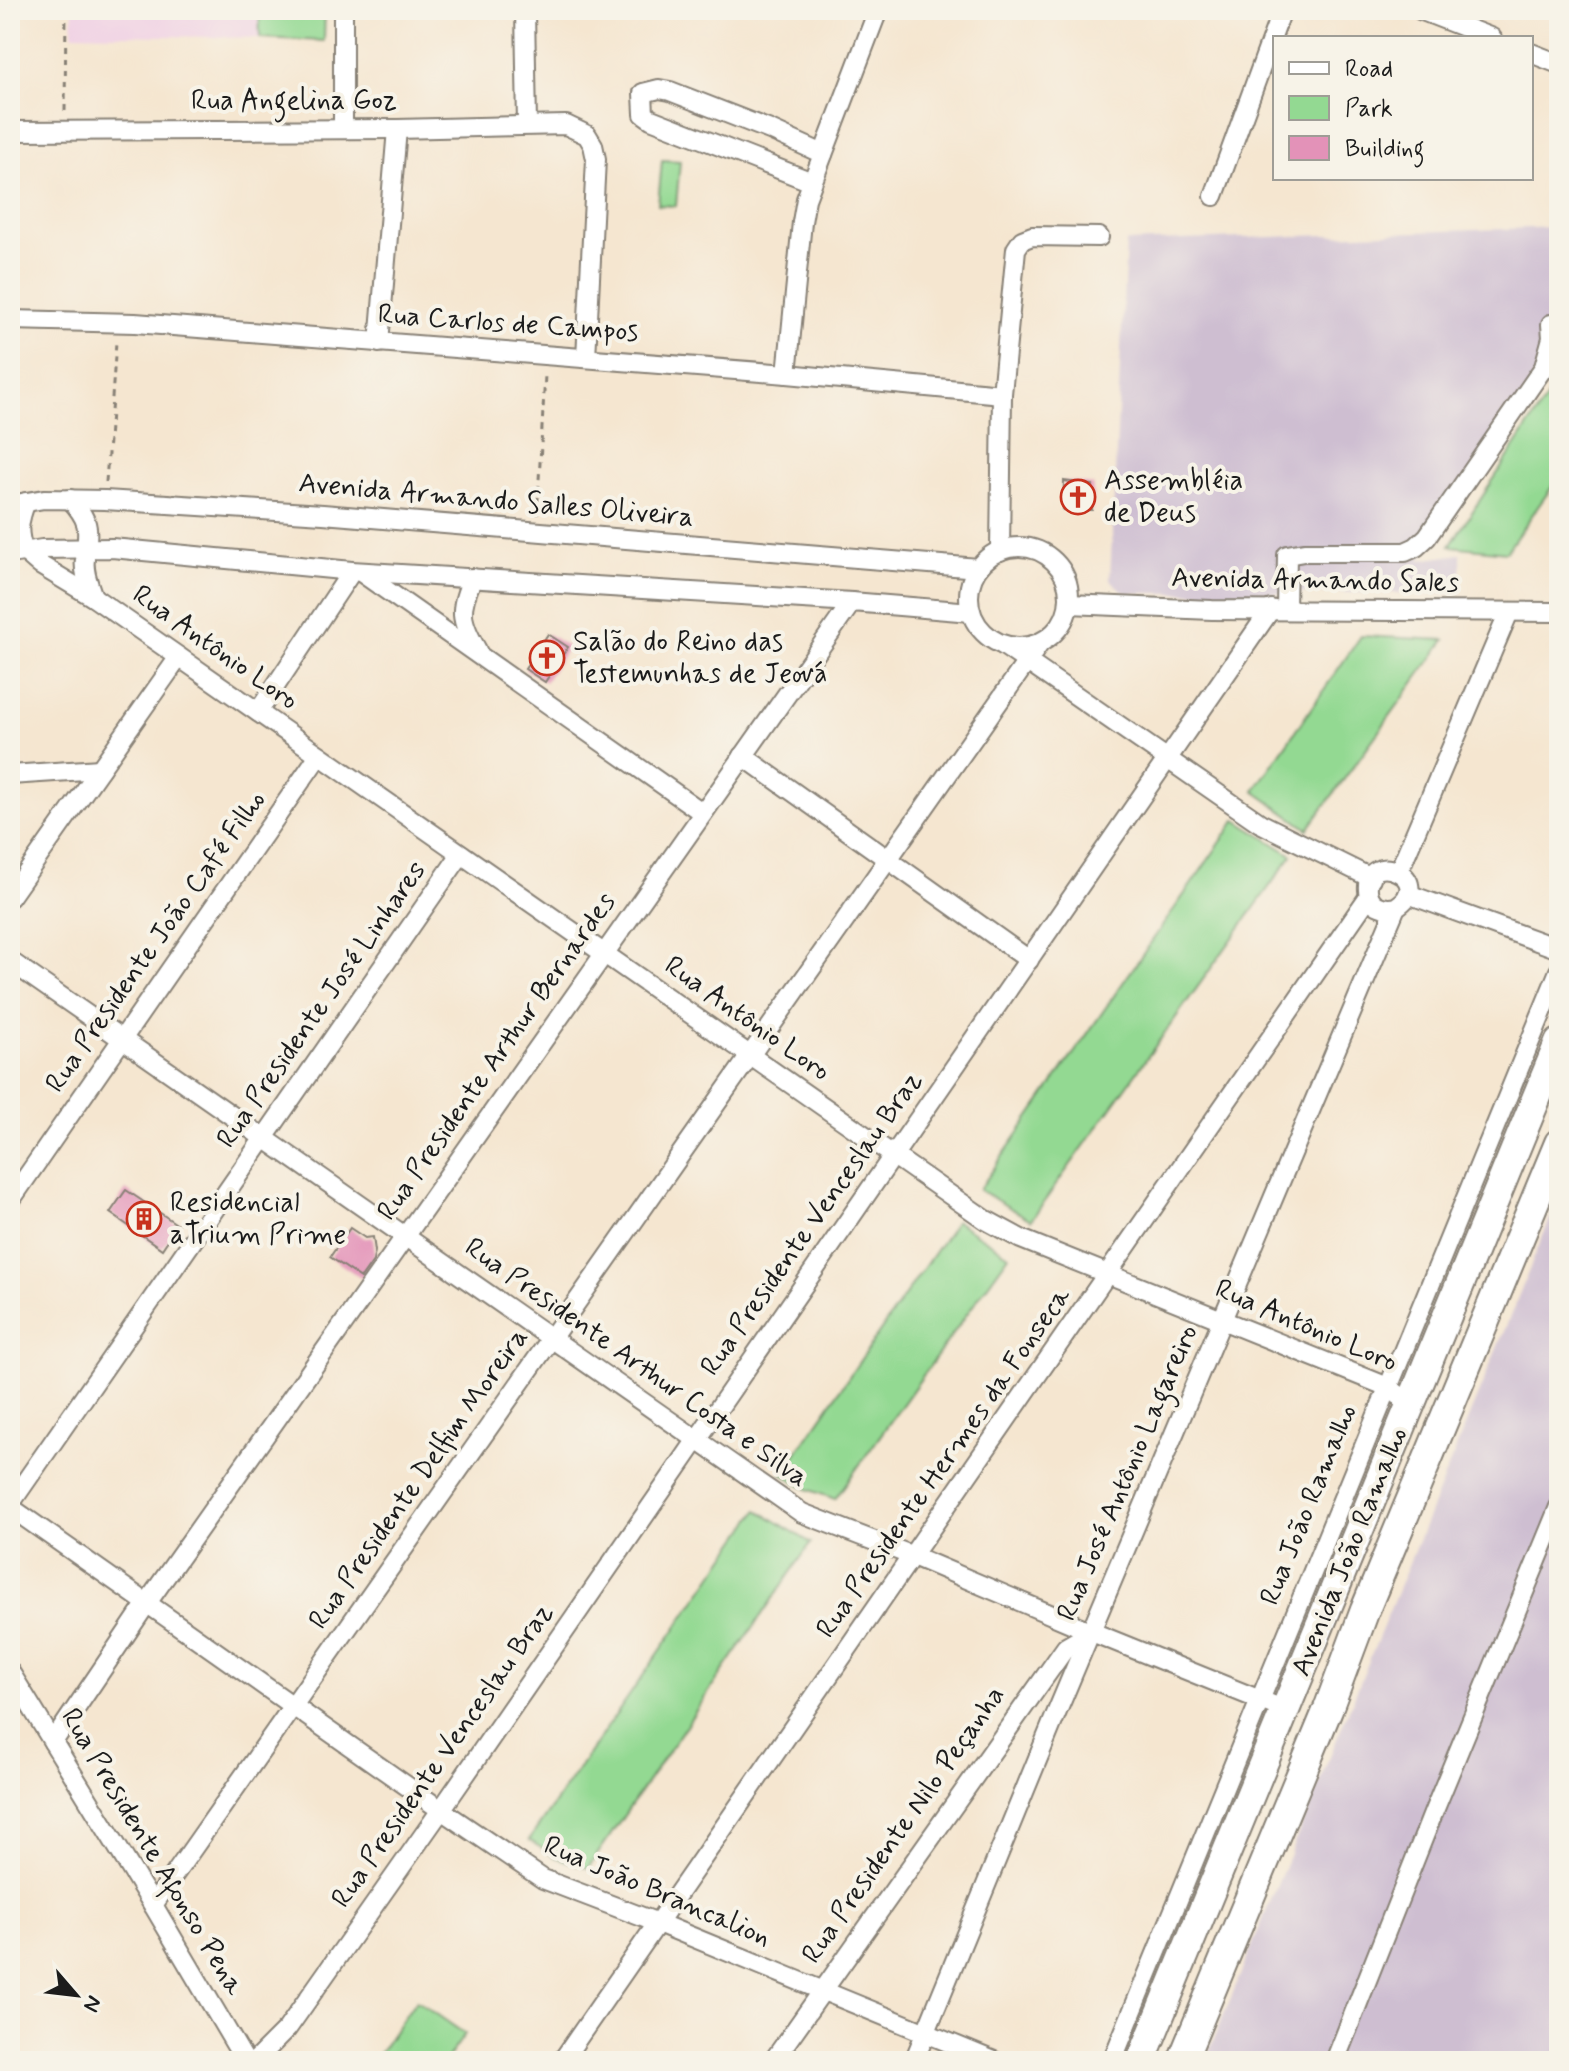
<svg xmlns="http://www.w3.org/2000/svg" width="1569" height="2071" viewBox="0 0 1569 2071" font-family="Mynerve,sans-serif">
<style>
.built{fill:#f0d0e4}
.industrial{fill:#cebed1}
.green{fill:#93d992;stroke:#587a57;stroke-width:2}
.building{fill:#e392b8}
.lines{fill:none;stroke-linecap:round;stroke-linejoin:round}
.minor-casing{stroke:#888176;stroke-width:22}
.highway-casing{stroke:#888176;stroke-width:32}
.path{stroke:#888176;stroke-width:3;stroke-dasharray:6 6;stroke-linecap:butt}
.minor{stroke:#fff;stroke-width:18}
.highway{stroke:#fff;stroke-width:28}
.labels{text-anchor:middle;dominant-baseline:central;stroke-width:8;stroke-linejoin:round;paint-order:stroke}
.street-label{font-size:28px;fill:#1c1c1c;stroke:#f7f3e8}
.poi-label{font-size:28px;fill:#1c1c1c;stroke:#f7f3e8;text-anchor:start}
</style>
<rect width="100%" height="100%" fill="#f7f3e8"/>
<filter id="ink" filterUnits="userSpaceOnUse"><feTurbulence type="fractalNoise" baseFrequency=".0125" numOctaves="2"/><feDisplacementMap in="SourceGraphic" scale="16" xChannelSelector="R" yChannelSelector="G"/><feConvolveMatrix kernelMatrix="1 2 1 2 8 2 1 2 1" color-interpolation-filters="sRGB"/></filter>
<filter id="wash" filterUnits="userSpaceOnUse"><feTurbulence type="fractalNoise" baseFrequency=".006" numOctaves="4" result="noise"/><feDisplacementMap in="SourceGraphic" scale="32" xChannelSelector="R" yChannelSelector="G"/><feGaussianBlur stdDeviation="1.8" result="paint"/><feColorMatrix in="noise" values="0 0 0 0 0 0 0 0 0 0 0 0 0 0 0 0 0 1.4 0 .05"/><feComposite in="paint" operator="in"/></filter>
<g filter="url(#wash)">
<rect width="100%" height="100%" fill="#f5e6d0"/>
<path class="built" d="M73,10h186l1,28 -188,-4z"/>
<g class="industrial">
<path d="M1559,227v125l-139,208 41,-6v39h-336l-15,-13 16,-338z"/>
<path d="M1559,1197v864h-354z"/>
</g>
<g class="green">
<path d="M259,10h66l-1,31 -64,-3z"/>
<path d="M662,160l18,1 -4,45 -18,-1z"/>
<path d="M1559,379v98l-53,75 -56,-6z"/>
<path d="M1361,636l84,4 -137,189 -54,-38z"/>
<path d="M1236,820l56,35 -261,365 -52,-30z"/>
<path d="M956,1221l53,34 -174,244 -28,-10 -25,-15z"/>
<path d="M758,1510l53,33 -223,325 -33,-11 -26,-17z"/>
<path d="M416,2000l49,34 -19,27h-72z"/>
</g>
<g id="blocks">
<g class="building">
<path d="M1064,481l29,4 -1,25h-29z"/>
<path d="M548,634l20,13 -23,35 -20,-13z"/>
<path d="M126,1190l52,35 -16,24 -52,-36z"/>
<path d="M350,1228l15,10 8,-1 2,14 -2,10 -12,17 -31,-21z"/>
</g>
</g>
</g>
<g filter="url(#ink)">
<use href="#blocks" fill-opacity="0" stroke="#888176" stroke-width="2"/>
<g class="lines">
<g class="minor-casing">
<g id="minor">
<path d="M525,10l2,115"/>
<path d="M1420,10l72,28"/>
<path d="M1531,53l28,11"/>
<path d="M343,129v-119"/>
<path d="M10,131l387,-2 169,-4 21,10 6,10 3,14 -10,199"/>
<path d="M812,182l-161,-63 -7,-5 -1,-21 16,-4 11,2 100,39 53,24"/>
<path d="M1214,196l68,-186"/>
<path d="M10,320l125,3 652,51 215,20"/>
<path d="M379,343l18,-214"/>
<path d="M787,374l15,-152 4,-23 72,-189"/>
<path d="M70,499c22,24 18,31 15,60 -2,13 4,26 8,38"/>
<path d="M10,505l34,-6 61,1 218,14 655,54"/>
<circle cx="1019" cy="597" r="50"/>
<path d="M24,551l16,14 53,32 86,60 807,563 35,19 367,148 12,9 9,12"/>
<path d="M24,551c-7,-18 -6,-30 2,-49"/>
<path d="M1000,551l2,-157 14,-145 6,-9 10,-4 67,1"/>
<path d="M10,554l32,-5 70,-1 240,23 500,31 119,10"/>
<path d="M362,573l341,240"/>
<path d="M473,578c-15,31 -13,43 4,72"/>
<path d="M1069,604l143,6 347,2"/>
<path d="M1286,609l1,-54 17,-3h101l11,-5 11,-10 117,-170 8,-29 -1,-14"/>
<path d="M1003,645l257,178 111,55"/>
<path d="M258,712l94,-141"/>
<path d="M743,756l286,204"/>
<path d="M10,775l90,-6"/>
<path d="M1399,871l110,-259"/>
<path d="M1408,894l151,55"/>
<path d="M10,897l169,-240"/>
<path d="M10,961l792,552 111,43 179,76 193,78"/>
<path d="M10,1201l309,-446"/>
<path d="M10,1504l451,-650"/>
<path d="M10,1507l431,303 102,69 115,44 336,138"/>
<path d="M10,1672l143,233 92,156"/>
<path d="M53,1742l94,-139 705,-1001"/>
<path d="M153,1905l887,-1262"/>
<path d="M255,2061l32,-32 154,-219 830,-1201"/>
<path d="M562,2061l807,-1165"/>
<path d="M773,2061l293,-414 26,-15"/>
<path d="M914,2061l142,-347 340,-807c43,-28 -31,-61 -28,-17 1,15 15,20 28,17"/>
<path d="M1112,2061l447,-1090"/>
<path d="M1335,2061l99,-250 125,-304"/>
</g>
</g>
<g class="highway-casing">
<g id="highway">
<path d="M1141,2061l418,-1018"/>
<path d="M1182,2061l146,-352 37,-99 194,-467"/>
</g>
</g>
<g class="path">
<path d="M65,111l1,-101"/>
<path d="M106,482l10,-140"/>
<path d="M537,515l8,-140"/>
</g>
<use href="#minor" class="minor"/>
<use href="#highway" class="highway"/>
</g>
</g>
<defs>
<g id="church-ring" transform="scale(1.8)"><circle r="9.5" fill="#f7f3e8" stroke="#c8321e" stroke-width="1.5"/><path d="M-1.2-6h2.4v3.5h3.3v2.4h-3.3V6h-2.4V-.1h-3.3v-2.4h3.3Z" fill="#c8321e"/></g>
<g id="building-ring" transform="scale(1.8)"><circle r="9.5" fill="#f7f3e8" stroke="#c8321e" stroke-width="1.5"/><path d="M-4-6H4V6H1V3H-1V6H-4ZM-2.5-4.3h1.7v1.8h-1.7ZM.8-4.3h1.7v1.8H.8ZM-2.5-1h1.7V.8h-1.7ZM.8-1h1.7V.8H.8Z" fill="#c8321e"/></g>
</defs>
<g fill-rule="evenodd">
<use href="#church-ring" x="1078" y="497"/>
<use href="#church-ring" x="547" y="658"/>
<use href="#building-ring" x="144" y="1219"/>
</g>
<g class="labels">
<g class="street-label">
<text x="294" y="101">Rua Angelina Goz</text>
<text transform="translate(508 324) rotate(4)">Rua Carlos de Campos</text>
<text transform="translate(496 501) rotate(5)">Avenida Armando Salles Oliveira</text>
<text transform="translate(1315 581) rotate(1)">Avenida Armando Sales</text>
<text transform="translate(215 648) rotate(35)">Rua Antônio Loro</text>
<text transform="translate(156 942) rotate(-55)">Rua Presidente João Café Filho</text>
<text transform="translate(322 1005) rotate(-55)">Rua Presidente José Linhares</text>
<text transform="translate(747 1019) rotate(35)">Rua Antônio Loro</text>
<text transform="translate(497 1057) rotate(-55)">Rua Presidente Arthur Bernardes</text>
<text transform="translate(812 1224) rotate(-55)">Rua Presidente Venceslau Braz</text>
<text transform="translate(1306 1326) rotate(23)">Rua Antônio Loro</text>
<text transform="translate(636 1363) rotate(35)">Rua Presidente Arthur Costa e Silva</text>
<text transform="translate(944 1463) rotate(-55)">Rua Presidente Hermes da Fonseca</text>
<text transform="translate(1128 1473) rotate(-67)">Rua José Antônio Lagareiro</text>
<text transform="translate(419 1479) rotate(-55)">Rua Presidente Delfim Moreira</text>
<text transform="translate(1309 1505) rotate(-68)">Rua João Ramalho</text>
<text transform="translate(1350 1552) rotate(-68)">Avenida João Ramalho</text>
<text transform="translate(443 1756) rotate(-55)">Rua Presidente Venceslau Braz</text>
<text transform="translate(904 1825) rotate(-55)">Rua Presidente Nilo Peçanha</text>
<text transform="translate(152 1852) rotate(59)">Rua Presidente Afonso Pena</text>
<text transform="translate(657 1892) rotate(23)">Rua João Brancalion</text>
</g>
<g class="poi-label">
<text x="1104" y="481">Assembléia<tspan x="1104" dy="32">de Deus</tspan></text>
<text x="573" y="642">Salão do Reino das<tspan x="573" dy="32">Testemunhas de Jeová</tspan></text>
<text x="170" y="1203">Residencial<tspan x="170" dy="32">aTrium Prime</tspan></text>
</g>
</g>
<rect width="1569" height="2071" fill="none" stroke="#f7f3e8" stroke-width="40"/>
<rect x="1273" y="36" width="260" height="144" fill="#f7f3e8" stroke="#9f9d96" stroke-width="2"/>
<rect x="1289" y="62" width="40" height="12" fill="#ffffff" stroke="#9f9d96" stroke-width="2"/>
<text x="1345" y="76" font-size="24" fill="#1c1c1c">Road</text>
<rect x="1289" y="96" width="40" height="24" fill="#93d992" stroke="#9f9d96" stroke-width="2"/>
<text x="1345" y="116" font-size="24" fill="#1c1c1c">Park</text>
<rect x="1289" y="136" width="40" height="24" fill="#e392b8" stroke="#9f9d96" stroke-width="2"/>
<text x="1345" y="156" font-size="24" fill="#1c1c1c">Building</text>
<g transform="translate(76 1995) rotate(118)" stroke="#f7f3e8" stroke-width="6" paint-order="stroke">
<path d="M0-6L14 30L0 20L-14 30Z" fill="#1c1c1c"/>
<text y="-12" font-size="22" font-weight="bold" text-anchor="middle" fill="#1c1c1c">N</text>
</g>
</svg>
